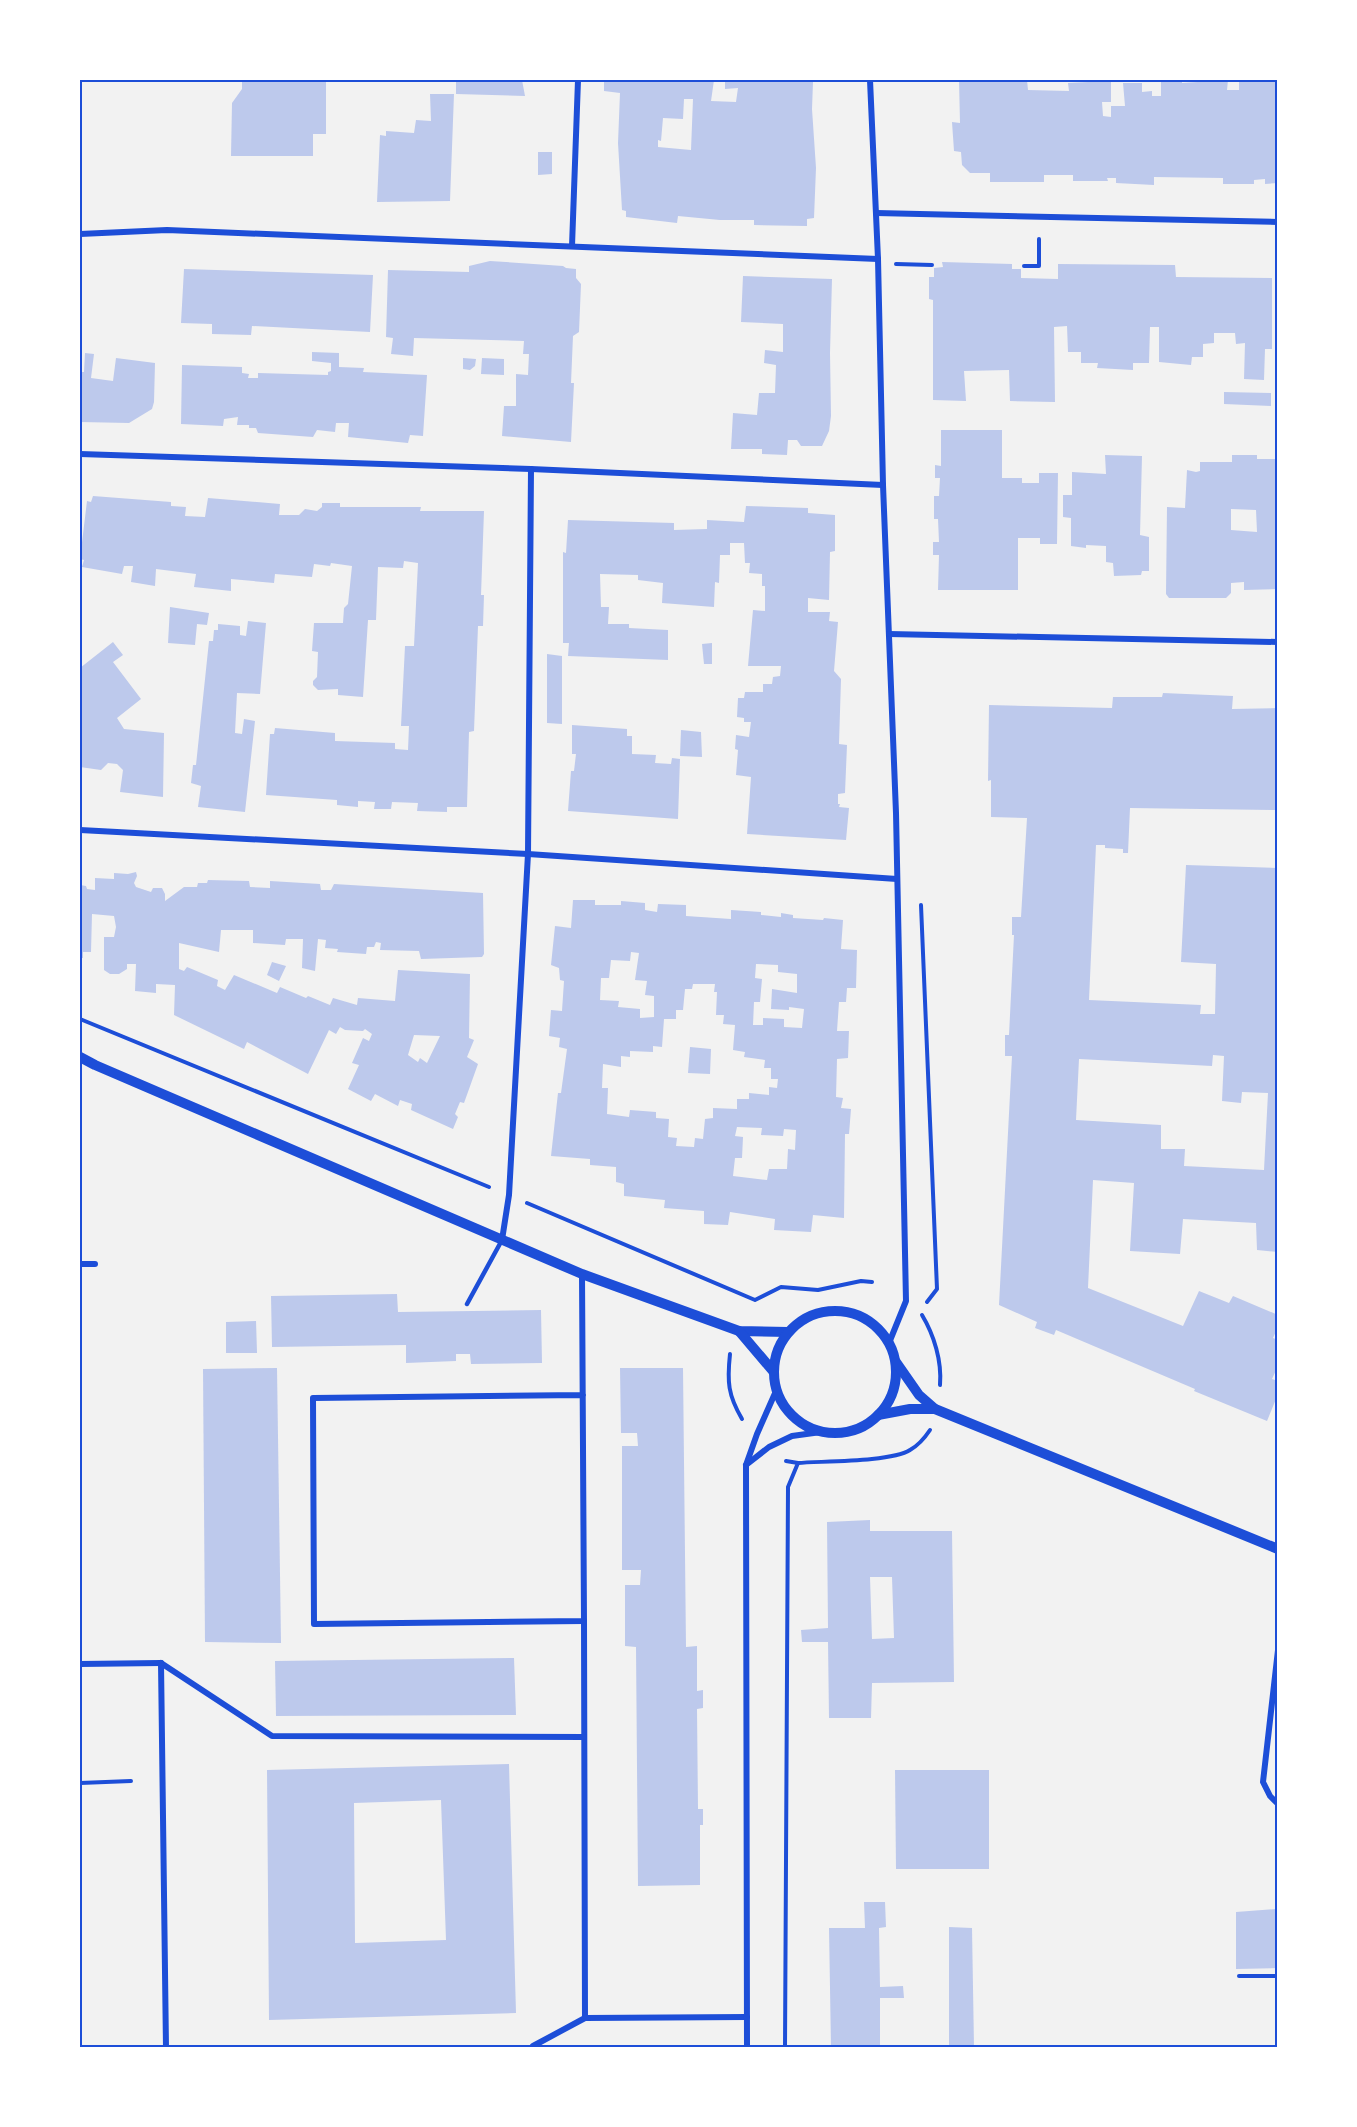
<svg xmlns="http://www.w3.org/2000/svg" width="1357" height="2127" viewBox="0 0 1357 2127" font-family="'PT Serif',serif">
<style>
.building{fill:#bdc9ec;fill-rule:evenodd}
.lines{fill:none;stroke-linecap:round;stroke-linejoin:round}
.path{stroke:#1d4ed8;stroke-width:4}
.service{stroke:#1d4ed8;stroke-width:4.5}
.minor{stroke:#1d4ed8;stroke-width:6}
.tertiary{stroke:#1d4ed8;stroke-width:10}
.neatline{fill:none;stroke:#1d4ed8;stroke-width:2}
</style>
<rect width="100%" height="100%" fill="#f2f2f2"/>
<g class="building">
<path d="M242,80h84v54h-13v22h-82l1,-53 10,-14z"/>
<path d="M456,80h66l3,16 -69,-2z"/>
<path d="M604,80h110l-3,21 25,1 2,-14 -13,1v-9h86l2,2 -1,27 4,59 -2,50 -7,1v7l-53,-1v-5h-34l-42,-4 -1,7 -51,-6v-6l-4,-1 -4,-67 2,-50 -16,-2zM684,99h9l-2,51 -33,-3v-7l3,1 2,-23 20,1z"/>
<path d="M959,80h68l1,10 41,1 -1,-8 20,-1v-2h23v22h-9l1,14 8,1v-11h14l-2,-23h19v9l10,-1v5h9v-16h21v3l46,-3 -1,10h12v-10h39v103l-13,1v-5l-11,1v4h-31v-6l-69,-1v8l-38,-2v-5h-9l1,3h-35v-6h-29v7h-54v-9h-20l-8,-8 -1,-13 -7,-1 -2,-29 8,1z"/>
<path d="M430,94h24l-4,107 -73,1 3,-67 6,1v-5l28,2 2,-13 15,1z"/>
<path d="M538,152h14v22l-14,1z"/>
<path d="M490,261l73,5 3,2 10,1v9l5,6 -2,48 -6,4 -2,47h3l-3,59 -69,-6 2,-30h12v-32l12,1 1,-21h-6l1,-13 -110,-3 -1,18 -22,-2 2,-16 -7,-1 2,-67 81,2v-6z"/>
<path d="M942,262l70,2v5h9v9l37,1v-15l117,1 1,12 96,1v71h-7l-1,31 -20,-1 1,-36 -9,1 -1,-11h-21v10l-11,1v13h-11l-1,8 -32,-3v-35h-9l-1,36h-16v7l-36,-2 1,-5h-17v-11h-13l-1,-26 -13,1 1,75 -45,-1 -1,-31 -45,1 2,30 -33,-1v-100l-4,-1v-22h5v-9l9,-1z"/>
<path d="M184,269l189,6 -3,57 -118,-6 -1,9 -39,-1v-10l-31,-1z"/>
<path d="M743,276l89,3 -2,74 1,63 -2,15 -7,15h-21l-4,-6h-9l-1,15 -25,-1v-5h-31l2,-36 24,2 2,-22h16l1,-28 -12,-2 1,-13 18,2v-28l-42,-2z"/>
<path d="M312,352l27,1v14l25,1 -1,4 64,3 -4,61 -13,-1 -2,8 -60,-6 1,-14h-13l-1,9 -18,-2 -4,7 -55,-4 -2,-5h-7v-3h-12l1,-8 -14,2 -1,7 -42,-2 1,-59 60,2v6l7,1 -1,4h10v-5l70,2v-3l3,-1v-8l-19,-2z"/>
<path d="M85,353l9,1 -3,24 22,3 3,-23 39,5 -1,39 -2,7 -23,14 -49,-1v-50h4z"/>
<path d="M463,358l13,1 -1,7 -5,4 -7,-1z"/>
<path d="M482,358l22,1v16l-23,-1z"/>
<path d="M1224,392l47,1v13l-47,-2z"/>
<path d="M941,430h61v48h20v5h17v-10h19l-1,71h-17v-6h-22v52h-80l1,-35h-6v-13h6l-1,-23h-4v-23h5l1,-18h-5v-13l6,1z"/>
<path d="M1105,455l37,1 -2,79 9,2v34h-7l-1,4 -27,1 -1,-13 -7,-1v-16l-20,-1v3l-15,-2v-28l-8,-1v-22h9v-23l34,2z"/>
<path d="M1232,455h25v4h21v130l-34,1v-8l-13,1v10l-5,5h-57l-3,-4 1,-87 18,1 2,-38 9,2 4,-1v-9h32zM1231,509l25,1 1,22 -26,-2z"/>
<path d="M93,496l78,6v4l15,1 -1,9 20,1 3,-19 72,6 -1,11h20l6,-6 12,2 5,-4v-4h18v4h81l-1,4h64l-3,84h3l-1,31h-5l-4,105 -5,1 -2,75h-20v5l-30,-1 1,-8 -26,-1 -1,7h-17l1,-7 -17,-1v6l-21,-2v-5l-71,-5 4,-61h4l1,-6 60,5v8l60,2v6l13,1 1,-24h-8l4,-80h9l4,-83 -14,-2 -1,7 -25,-1 -2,53h-8l-5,77 -25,-2v-6l-20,1 -5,-5v-4l4,-4 1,-25 -6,-1 2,-28h29l1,-15 4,-4 4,-38 -21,-3 -1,3 -16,-2 -2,13 -37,-3 -1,9 -43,-4v12l-37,-4 2,-13 -40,-5 -1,17 -24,-4 2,-16h-9l-2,8 -40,-7 2,-7 -4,-1 7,-58 4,1z"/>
<path d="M746,506l62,2v5l27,2v36l-5,1 -1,48 -21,-2v14h22l-1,9 9,1 -4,49 7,8 -2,65 8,1 -2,48 -7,1v10h2l-1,3 10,1 -3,32 -99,-6 4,-57 -15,-2 2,-25 -3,-1 1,-14 13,2 2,-15h-7v-4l-7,-1 1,-19h6l1,-6h18v-8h9l1,-7 7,-1 1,-10h-33l5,-56 12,1v-25h-3v-12l-13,-1 1,-10h-5l-1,-20h-14v12h-10l-1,28 -4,-1 -1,25 -52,-4 1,-20 -25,-3v-5l-38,-1 1,33h8l-1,17h21v4l39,2v30l-100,-4 1,-13h-6v-91l3,1 2,-33 106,3v7l33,-1v-9l37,2z"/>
<path d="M170,607l39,6 -2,12 -10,-1 -2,21 -27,-2z"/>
<path d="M248,621l18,2 -6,71 -23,-1 -2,40 7,1 2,-15 11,2 -10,91 -47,-5 3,-21 -10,-3 2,-18h3l13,-124h4l1,-11h4v-6l22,2v9l6,1z"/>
<path d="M113,642l10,13 -10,7 28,37 -24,19 7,11 40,4 -1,64 -43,-5 3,-22 -6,-6 -9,-1 -7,7 -21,-3v-99z"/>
<path d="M712,643v21h-8l-2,-20z"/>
<path d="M547,654l15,2v68l-15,-1z"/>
<path d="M1163,693l70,3 -1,13 46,-1v102l-148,-2 -2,45h-5v-4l-18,-1v-3h-9l-7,155 112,5 -1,9h15l1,-50 -35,-2 5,-97 92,3v384l-21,-2 -1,-27 -73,-4 -3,35 -50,-3 4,-68 -41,-3 -5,108 95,38 16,-35 30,12 4,-7 45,19v12l-5,11 5,2v26l-6,13 6,2v13l-11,27 -73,-30 1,-2 -139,-59 -2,5 -19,-7 2,-6 -38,-17 13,-249h-7v-21h4l5,-100h-2v-18h9l6,-99 -36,-1v-37l-3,1 1,-76 123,3 1,-11h49zM1213,1055l11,1 -2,45 19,2 1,-11 26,1 -4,77 -80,-4 1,-17h-24v-24l-85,-5 3,-61 133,7z"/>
<path d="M572,725l55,4v7h5v18l24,1 -1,8 16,1 1,-6 8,1 -2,60 -110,-8 3,-40h3l2,-17h-4z"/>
<path d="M681,730l20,2 1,25 -22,-1z"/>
<path d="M136,872l1,4 -3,7 2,4 15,5 2,-4h9l3,6v7l19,-14h13l1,-4h9l1,-3 41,1 1,6 20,1v-7l50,3 1,6h10l3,-6 149,9 1,61 -2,3 -61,2 -2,-8 -39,-1 1,-7 -5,-1 -2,5h-7l-1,7 -29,-2 1,-3 -13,-1 1,-8 -8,-1 -3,32 -13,-3 1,-29h-17l-1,6 -32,-2v-13h-32l-2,22 -40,-9v26l5,2 3,-4 31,13 -1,6 8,4 9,-15 43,18 3,-6 26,11 2,-2 22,9 3,-7 24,7 1,-7 37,3 3,-31 72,4 -1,64 5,2 -7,17 11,7 -14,39 -4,-1 -5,12 3,3 -5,12 -42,-19 1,-6 -12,-4 -2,6 -23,-12 -4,7 -23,-12 11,-24 -7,-2 11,-25 6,3 3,-7 -7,-5 -2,2 -18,-1 -5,-3 -4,7 -7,-4 -21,44 -61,-32 -3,7 -70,-34 1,-30 -19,-1v9l-21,-2 1,-27h-9v5l-8,5h-9l-6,-4v-33h10l2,-10 -2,-11 -22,-2 -1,38h-8v6h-3v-73l6,1 1,3 8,1v-12l19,1v-6l14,1zM414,1035l26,1 -13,27 -7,-5 -2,4 -10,-7z"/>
<path d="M573,900h22v5h26v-4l24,2v7l12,2 1,-8 28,1v11l45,3v-9l30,2v3l20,2v-4l12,2v3l30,2 1,-2 19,2 -2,29 16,1 -1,38h-9l-1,14h-7l-2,29h12l-1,27 -11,1 -1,38 7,1 -2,10 10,1 -2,25h-4l-1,84 -31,-3 -2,17 -37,-2 1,-11 -45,-7 -2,13 -24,-1v-13l-40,-3 1,-8 -41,-4v-12l-8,-2v-15l-26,-2v-6l-39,-3 7,-63h3l6,-44 -8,-2 1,-9 -11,-2 2,-26 11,1 2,-30 -4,-1 -1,-12 -8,-3 4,-39 16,2zM631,952l8,1 -4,27 12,1 -2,14 9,1v21l-14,1v-9l-22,-2 1,-6 -19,-1 1,-22h8l2,-18 19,1zM756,964l22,1v7l19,2v19l-25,-4 -1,20 18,1v-3l15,2 -2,19 -18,-1v-8l-21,-1v7h-10l1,-23h6l2,-23 -7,-1zM693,984h22l-1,8h3l-1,23h8l-1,9 12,1 -2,25 12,2 -1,5 21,3 -1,8h7v11h7l-1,9 -8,-1v8l-20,-2v6h-12v10l-24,-1v10l-8,1 -2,20 -8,-1 -1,9 -18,-1 1,-8 -9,-1 1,-18 -13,-1v-6l-26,-2 -1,7 -22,-3 1,-26h-6l1,-24 18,3v-11l9,1v-6l23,1v-6l9,1 2,-28h12v-9h7l2,-21h7zM737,1127l25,1 -1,7 22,1 1,-7 12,1 -1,20 -7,-1 -1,20h-18l-2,11 -34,-4 2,-18h7l1,-21 -8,-1z"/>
<path d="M272,962l14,4 -7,15 -12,-6z"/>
<path d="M690,1047l21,2 -1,25 -22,-1z"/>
<path d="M397,1294l1,18 143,-2 1,53 -71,1 -1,-10h-14v7l-50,2v-18l-134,2 -1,-51z"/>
<path d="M256,1321l1,32h-31v-31z"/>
<path d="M277,1368l4,275 -76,-1 -2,-273z"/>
<path d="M620,1368h63l3,279 11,-1v45l6,-1v18l-6,1 1,100h5v16h-3v60l-62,1 -2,-239 -11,-1v-61h15l1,-15h-19v-124h16l-1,-13h-16z"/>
<path d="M870,1520v11h82l2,151 -82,1 -1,35h-42l-1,-76h-26l-1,-12 27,-2 -1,-106zM870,1577h22l2,61 -22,1z"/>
<path d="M514,1658l2,57 -240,1 -1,-55z"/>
<path d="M509,1764l7,249 -247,7 -2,-250zM441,1800l5,140 -91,3 -1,-140z"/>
<path d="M895,1770h94v99h-93z"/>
<path d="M864,1902h21l1,25 -7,1 1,59 23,-1 1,12h-24v50h-49l-2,-120h36z"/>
<path d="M1276,1909l2,59 -42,1v-57z"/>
<path d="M949,1927l23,1 2,119h-25z"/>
</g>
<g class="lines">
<g class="path">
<path d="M896,264l36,1"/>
<path d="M1024,266h15v-27"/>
<path d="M921,905l16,384 -10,13"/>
<path d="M80,1019l409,168"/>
<path d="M527,1203l228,97 26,-13 37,3 43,-9 11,1"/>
<path d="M922,1315c12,20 20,46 18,70"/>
<path d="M730,1354c-3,28 -2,41 12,65"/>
<path d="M786,1461l12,2c25,-2 93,-1 112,-13 9,-5 14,-11 20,-20"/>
<path d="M80,1783l51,-2"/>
<path d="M1239,1976h39"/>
<path d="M785,2048l3,-561 10,-24"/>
</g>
<path class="service" d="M467,1304l35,-64"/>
<g class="minor">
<path d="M870,80l8,179 5,226 13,328 10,488 -17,42"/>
<path d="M876,213l402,9"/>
<path d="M80,234l87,-4 711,29"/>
<path d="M572,246l6,-166"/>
<path d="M80,454l451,15 352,16"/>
<path d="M889,634l389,8"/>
<path d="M80,830l448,24 369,25"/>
<path d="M502,1240l7,-45 19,-341 3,-385"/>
<path d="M80,1264h15"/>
<path d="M582,1274l2,347 -270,3 -1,-226 270,-3"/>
<path d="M746,1465l23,-18 23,-11 29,-4"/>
<path d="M584,1621l1,397"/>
<path d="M1278,1650l-15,132 7,14 8,8"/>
<path d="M161,1663l111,73 312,1"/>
<path d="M161,1663l5,385"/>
<path d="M80,1664l81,-1"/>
<path d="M533,2046l52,-28 162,-1"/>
<path d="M747,2048l-1,-583 11,-31 19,-43"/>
</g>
<g class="tertiary">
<path d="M80,1057l15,8 487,209 157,57 49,1"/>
<circle cx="835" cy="1372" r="61"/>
<path d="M739,1331l34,40"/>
<path d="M896,1362l23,33 16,14 343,140"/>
<path d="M878,1415l32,-6h25"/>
</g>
</g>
<rect width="1357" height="2127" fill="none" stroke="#ffffff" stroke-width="162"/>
<rect x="81" y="81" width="1195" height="1965" class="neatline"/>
</svg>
